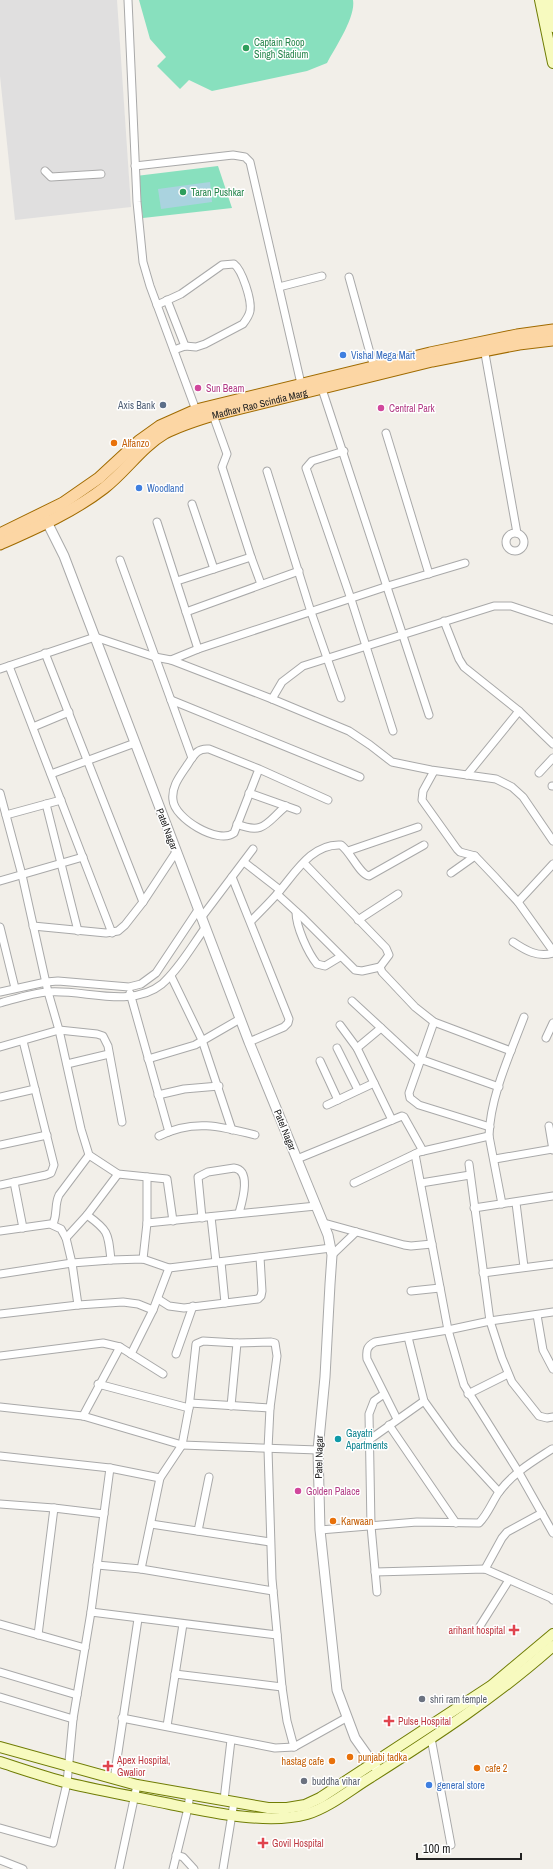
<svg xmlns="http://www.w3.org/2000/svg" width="553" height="1869" viewBox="0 0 553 1869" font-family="'Archivo Narrow',sans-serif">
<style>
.residential{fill:#e0dfdf}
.pitch{fill:#88e0be}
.water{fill:#aad3df}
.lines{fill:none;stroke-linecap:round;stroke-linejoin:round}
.minor-casing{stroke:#a9a9a9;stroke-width:9}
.tertiary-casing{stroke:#a9a9a9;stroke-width:11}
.secondary-casing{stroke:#707d05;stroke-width:12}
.primary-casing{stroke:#a06b00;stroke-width:13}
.minor{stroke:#fff;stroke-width:7}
.tertiary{stroke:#fff;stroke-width:9}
.secondary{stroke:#f7fabf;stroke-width:10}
.primary{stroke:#fcd6a4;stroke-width:11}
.leisure-dot{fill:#2e9e5b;stroke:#fff;stroke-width:1.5}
.shop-dot{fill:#3f7fe0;stroke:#fff;stroke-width:1.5}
.hotel-dot{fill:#d1479c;stroke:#fff;stroke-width:1.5}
.service-dot{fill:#5c6f8a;stroke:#fff;stroke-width:1.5}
.food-dot{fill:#e8710a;stroke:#fff;stroke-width:1.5}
.culture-dot{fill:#0f9aa8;stroke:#fff;stroke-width:1.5}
.health-dot{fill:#e0444e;stroke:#fff;stroke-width:1.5}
.worship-dot{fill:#6b7280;stroke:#fff;stroke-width:1.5}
.labels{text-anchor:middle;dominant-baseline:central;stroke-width:3;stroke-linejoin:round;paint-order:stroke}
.leisure-label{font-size:10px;fill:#27864d;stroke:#fff;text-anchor:start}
.shop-label{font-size:10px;fill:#366cbe;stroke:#fff;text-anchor:start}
.hotel-label{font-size:10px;fill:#b23c85;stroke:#fff;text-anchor:start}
.street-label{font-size:10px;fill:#222;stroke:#fff}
.service-label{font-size:10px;fill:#4e5e75;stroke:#fff;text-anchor:end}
.food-label{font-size:10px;fill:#c56008;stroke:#fff;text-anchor:start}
.culture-label{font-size:10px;fill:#0d838f;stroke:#fff;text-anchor:start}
.health-label{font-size:10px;fill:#be3a42;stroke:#fff;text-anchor:start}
.worship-label{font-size:10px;fill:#5b616d;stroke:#fff;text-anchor:start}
</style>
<rect width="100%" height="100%" fill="#f2efe9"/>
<path class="residential" d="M0,0h117l14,207 -116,13 -15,-144z"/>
<g class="pitch">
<path d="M139,0h214c3,17 -18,48 -26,63l-20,8 -95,20 -23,-11 -9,9 -23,-23 9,-9 -16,-18z"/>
<path d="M218,166l14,42 -89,10 -7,-42z"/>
</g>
<path class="water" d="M210,182l2,20 -51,7 -3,-20z"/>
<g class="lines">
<g class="minor-casing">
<g id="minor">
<path d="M128,0l9,202 6,60 7,24 47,127"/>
<path d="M135,166l98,-11 12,2 5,5 52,226"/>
<path d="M45,171l6,6 50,-3"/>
<path d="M349,277l26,94"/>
<path d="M279,287l43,-11"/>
<path d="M167,300l18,46"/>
<path d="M157,305l24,-11 41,-29 12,-1c8,6 18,36 16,47 -1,5 -4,9 -7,13l-38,20 -9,3 -11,-1 -11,4"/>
<path d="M484,348l33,185"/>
<path d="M322,389l107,326"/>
<path d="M213,415l14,39 -5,13 29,90 10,27"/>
<path d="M386,433l43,141"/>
<path d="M344,451l-32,10 -6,7 45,131 42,132"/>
<path d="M267,471l44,141 30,86"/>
<path d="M192,504l22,65"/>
<path d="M157,522l41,127"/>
<circle cx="515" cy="542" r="9"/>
<path d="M120,560l72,198"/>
<path d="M177,581l74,-24"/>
<path d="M186,612l113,-41"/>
<path d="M444,621l15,38 5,8 55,44 34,33"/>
<path d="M45,653l98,249"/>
<path d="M171,660l27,-11 190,-63 77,-23"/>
<path d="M9,666l103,267"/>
<path d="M0,669l95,-32 60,20 16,3 101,39 77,32 21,14 22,17 39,8 65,9 16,8 11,10 30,44"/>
<path d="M272,699l10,-17 21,-16 191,-60h17l42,14"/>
<path d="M171,700l189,77"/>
<path d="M33,727l36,-15"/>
<path d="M259,769l-25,64c-16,12 -60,-15 -61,-33 -2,-14 8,-25 15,-36 6,-9 9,-16 21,-15l50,20 69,31"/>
<path d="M434,771l-11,20 -1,9 35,49 3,3 15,4 20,21 23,25 35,49"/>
<path d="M539,773l14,-15"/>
<path d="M51,774l84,-31"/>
<path d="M467,775l52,-64"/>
<path d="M552,786h1"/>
<path d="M0,793l22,82 26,117 11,38 22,99 8,26 29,19 49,5 6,42"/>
<path d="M249,793l48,17"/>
<path d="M46,804l32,127"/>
<path d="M6,815l55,-15"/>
<path d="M237,824c27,11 29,-1 49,-18"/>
<path d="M348,851l70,-24"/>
<path d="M244,862l36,28"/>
<path d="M304,863l82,85 3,7 -9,12 2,5 33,35 19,15 77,29"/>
<path d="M451,873l24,-17"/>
<path d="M232,877l57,142 -1,4 -4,4 -35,15"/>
<path d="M0,881l83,-24"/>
<path d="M277,894l24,22 54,54 7,1 18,-4"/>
<path d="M518,902l35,-38"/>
<path d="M296,912c0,15 12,41 21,52l8,2 15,-9"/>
<path d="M201,918l52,-69"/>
<path d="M358,920l40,-26"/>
<path d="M251,921c9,-9 18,-18 26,-27 17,-19 34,-51 64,-49 9,6 19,30 28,31l55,-31"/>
<path d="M33,926l73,7 12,-2 7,-6 18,-23 33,-50"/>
<path d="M0,927l15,61"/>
<path d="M513,942c12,8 25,16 40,11"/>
<path d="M171,976l31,64 30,90"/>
<path d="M0,992l46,-10 12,-1 71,6 12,-3 15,-11 42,-63"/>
<path d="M130,993l39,139"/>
<path d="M352,1001l66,61"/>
<path d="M0,1003c15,-4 32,-10 48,-11 36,-3 83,17 114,-8 17,-15 30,-38 43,-56"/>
<path d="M434,1022l-25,71 1,5 9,7 71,22"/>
<path d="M340,1025l17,23 35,72"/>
<path d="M546,1038l7,-15"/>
<path d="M0,1047l59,-17 38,4 6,2 5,10 14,76"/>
<path d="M337,1048l21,42"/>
<path d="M357,1048l24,-20"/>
<path d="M148,1059l47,-14 45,-26"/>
<path d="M420,1059l79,28"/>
<path d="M320,1061l18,39"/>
<path d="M67,1064l42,-10"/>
<path d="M158,1095l26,-6 35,-3"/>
<path d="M0,1097l35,-8"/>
<path d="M327,1105l47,-22"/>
<path d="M549,1126l4,24"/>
<path d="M159,1136c34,-17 61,-10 96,-1"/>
<path d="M0,1145l47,-10"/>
<path d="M415,1154l33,176 16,55 54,86 35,62"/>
<path d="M297,1159l105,-43 2,1 19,34"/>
<path d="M495,1159l58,-10"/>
<path d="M469,1164l21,157 12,37 10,24 27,34 8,2 6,-1"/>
<path d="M14,1182l9,46"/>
<path d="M354,1183l65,-31 70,-16"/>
<path d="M421,1183l49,-8"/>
<path d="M0,1185l46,-10 5,-2 3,-8 -31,-124"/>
<path d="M516,1203l8,64"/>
<path d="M502,1204l-13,-68c1,-39 21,-82 35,-119"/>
<path d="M474,1208l79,-12"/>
<path d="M87,1215c22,16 21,18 24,45"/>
<path d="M211,1217l5,45"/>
<path d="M202,1218l-4,-41 10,-5 26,-4c18,2 8,34 5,45"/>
<path d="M147,1223l169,-17"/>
<path d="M324,1223l80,22 7,1 21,-2"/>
<path d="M53,1224c5,-12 1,-18 6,-29l30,-40"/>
<path d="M0,1231l50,-7 11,5 5,9 6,25 6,42"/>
<path d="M66,1238l21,-23 31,-41"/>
<path d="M332,1255l24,-23"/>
<path d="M143,1259l4,-36v-46"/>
<path d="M221,1262l4,41"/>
<path d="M483,1273l70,-9"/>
<path d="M0,1274l72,-11 39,-3 32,-1 26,9 162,-20"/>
<path d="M411,1291l29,-3"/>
<path d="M158,1299l11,7 15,2 74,-9 3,-3 1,-5 -2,-34"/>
<path d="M0,1314l78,-9 45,-3 15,2 15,6"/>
<path d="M537,1315l6,35 10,19"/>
<path d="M408,1337l16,64 31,43 44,48"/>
<path d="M131,1354l22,-44 16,-42"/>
<path d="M176,1354l17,-48"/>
<path d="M0,1356l103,-13 17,4 43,27"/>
<path d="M98,1384l91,24"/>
<path d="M468,1394l40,-20"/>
<path d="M190,1403l80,5"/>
<path d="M231,1406l6,-63"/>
<path d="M0,1407l83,9 99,29 136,5"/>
<path d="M83,1416l37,-69"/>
<path d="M397,1419l-30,-60c-1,-9 0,-13 8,-17l73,-12 42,-9 63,-9"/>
<path d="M389,1425l67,98"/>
<path d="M369,1440l55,-39"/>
<path d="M0,1456l110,12 50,10"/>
<path d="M0,1504l54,4 50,6"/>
<path d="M151,1524l119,18"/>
<path d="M320,1530l97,-8 62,1c9,-9 13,-21 20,-31 14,-19 33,-30 53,-43"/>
<path d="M198,1531l11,-54"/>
<path d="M97,1565l44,4 19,-91 22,-33 7,-37 7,-64 7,-3 34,2 34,-1 4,1 2,13 -7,52 -2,41 4,130 10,108 5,34 7,26 52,-29"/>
<path d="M141,1569l132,22"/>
<path d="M485,1569l17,-31 5,-6 35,-19"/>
<path d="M375,1572l110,-3 66,29 2,2"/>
<path d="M377,1592l-6,-66 -2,-112 5,-13 10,-7"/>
<path d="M91,1612l186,23"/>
<path d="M0,1624l85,24"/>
<path d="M480,1626l29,-46"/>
<path d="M38,1635l16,-127"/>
<path d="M0,1672l77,23"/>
<path d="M175,1674l107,13"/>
<path d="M0,1697l73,22"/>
<path d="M122,1718l153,30 19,-1"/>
<path d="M167,1726l16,-102"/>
<path d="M431,1738l20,107"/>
<path d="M114,1779l24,-160"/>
<path d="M224,1800l7,-60"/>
<path d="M0,1828l53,15 14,-60 6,-64 18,-107 19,-144"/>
<path d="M176,1855l7,2 11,12"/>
<path d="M0,1860l23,9"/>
<path d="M119,1869l18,-84"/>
<path d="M173,1869l15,-61 2,-15"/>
<path d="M223,1869l11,-67"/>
</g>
</g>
<g class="tertiary-casing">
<path id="tertiary" d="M44,516l20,40 185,486 79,193 4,20 -2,29 -5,93 -7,73 2,80 17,160 18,48 22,31"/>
</g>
<g class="secondary-casing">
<g id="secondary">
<path d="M540,0l13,63"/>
<path d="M548,0l5,27"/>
<path d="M0,1747l137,38 131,23h19l18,-3 15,-7 171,-112 62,-52"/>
<path d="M0,1762c22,7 45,15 68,21 33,8 68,14 102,21 39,8 98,21 137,10 23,-7 44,-25 64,-37 63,-40 126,-81 182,-131"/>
</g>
</g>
<g class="primary-casing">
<g id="primary">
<path d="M0,534l63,-31 36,-25 40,-37 21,-15 36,-16 234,-57 87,-18 36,-5"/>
<path id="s1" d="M0,544c36,-16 73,-32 104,-56 22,-17 37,-41 61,-55 15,-8 32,-13 48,-18l219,-54 87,-17 34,-4"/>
</g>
</g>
<use href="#minor" class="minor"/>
<use href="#tertiary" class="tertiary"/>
<use href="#secondary" class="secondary"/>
<use href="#primary" class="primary"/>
</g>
<g class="leisure-dot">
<circle cx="246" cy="48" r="4"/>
<circle cx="183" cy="192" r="4"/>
</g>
<g class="shop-dot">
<circle cx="343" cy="355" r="4"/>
<circle cx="139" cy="488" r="4"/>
<circle cx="429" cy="1785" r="4"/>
</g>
<g class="hotel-dot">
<circle cx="198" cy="388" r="4"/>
<circle cx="381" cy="408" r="4"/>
<circle cx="298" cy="1491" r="4"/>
</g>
<circle class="service-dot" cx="163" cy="405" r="4"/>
<g class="food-dot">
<circle cx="114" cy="443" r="4"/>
<circle cx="333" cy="1521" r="4"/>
<circle cx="350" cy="1757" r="4"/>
<circle cx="332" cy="1761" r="4"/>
<circle cx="477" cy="1768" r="4"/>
</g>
<circle class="culture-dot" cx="338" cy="1439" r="4"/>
<g class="health-dot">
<path d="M512 1624h4v4h4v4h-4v4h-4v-4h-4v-4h4z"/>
<path d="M387 1715h4v4h4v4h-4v4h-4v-4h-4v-4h4z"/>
<path d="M106 1760h4v4h4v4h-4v4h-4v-4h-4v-4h4z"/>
<path d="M261 1837h4v4h4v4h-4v4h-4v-4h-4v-4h4z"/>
</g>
<g class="worship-dot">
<circle cx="422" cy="1699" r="4"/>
<circle cx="304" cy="1781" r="4"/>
</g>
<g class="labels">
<g class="leisure-label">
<text x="254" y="42">Captain Roop<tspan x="254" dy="12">Singh Stadium</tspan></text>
<text x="191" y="192">Taran Pushkar</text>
</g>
<g class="shop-label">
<text x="351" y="355">Vishal Mega Mart</text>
<text x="147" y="488">Woodland</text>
<text x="437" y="1785">general store</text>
</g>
<g class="hotel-label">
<text x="206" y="388">Sun Beam</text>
<text x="389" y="408">Central Park</text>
<text x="306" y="1491">Golden Palace</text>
</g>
<g class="street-label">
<text stroke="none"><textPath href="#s1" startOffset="300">Madhav Rao Scindia Marg</textPath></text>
<text transform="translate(167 829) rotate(69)">Patel Nagar</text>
<text transform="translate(285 1130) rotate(68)">Patel Nagar</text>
<text transform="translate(319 1457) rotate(-89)">Patel Nagar</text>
</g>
<g class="service-label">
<text x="155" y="405">Axis Bank</text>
</g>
<g class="food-label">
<text x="122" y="443">Alfanzo</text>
<text x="341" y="1521">Karwaan</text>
<text x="358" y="1757">punjabi tadka</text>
<text x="324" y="1761" text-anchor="end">hastag cafe</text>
<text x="485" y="1768">cafe 2</text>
</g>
<g class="culture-label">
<text x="346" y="1433">Gayatri<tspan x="346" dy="12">Apartments</tspan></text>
</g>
<g class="health-label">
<text x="505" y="1630" text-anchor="end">arihant hospital</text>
<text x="398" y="1721">Pulse Hospital</text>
<text x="117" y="1760">Apex Hospital,<tspan x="117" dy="12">Gwalior</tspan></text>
<text x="272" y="1843">Govil Hospital</text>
</g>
<g class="worship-label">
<text x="430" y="1699">shri ram temple</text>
<text x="312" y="1781">buddha vihar</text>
</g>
</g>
<path d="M417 1853v6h104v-6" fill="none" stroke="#222222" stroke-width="2"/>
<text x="423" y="1853" font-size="12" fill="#222222" stroke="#ffffff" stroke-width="3" paint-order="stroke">100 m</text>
</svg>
